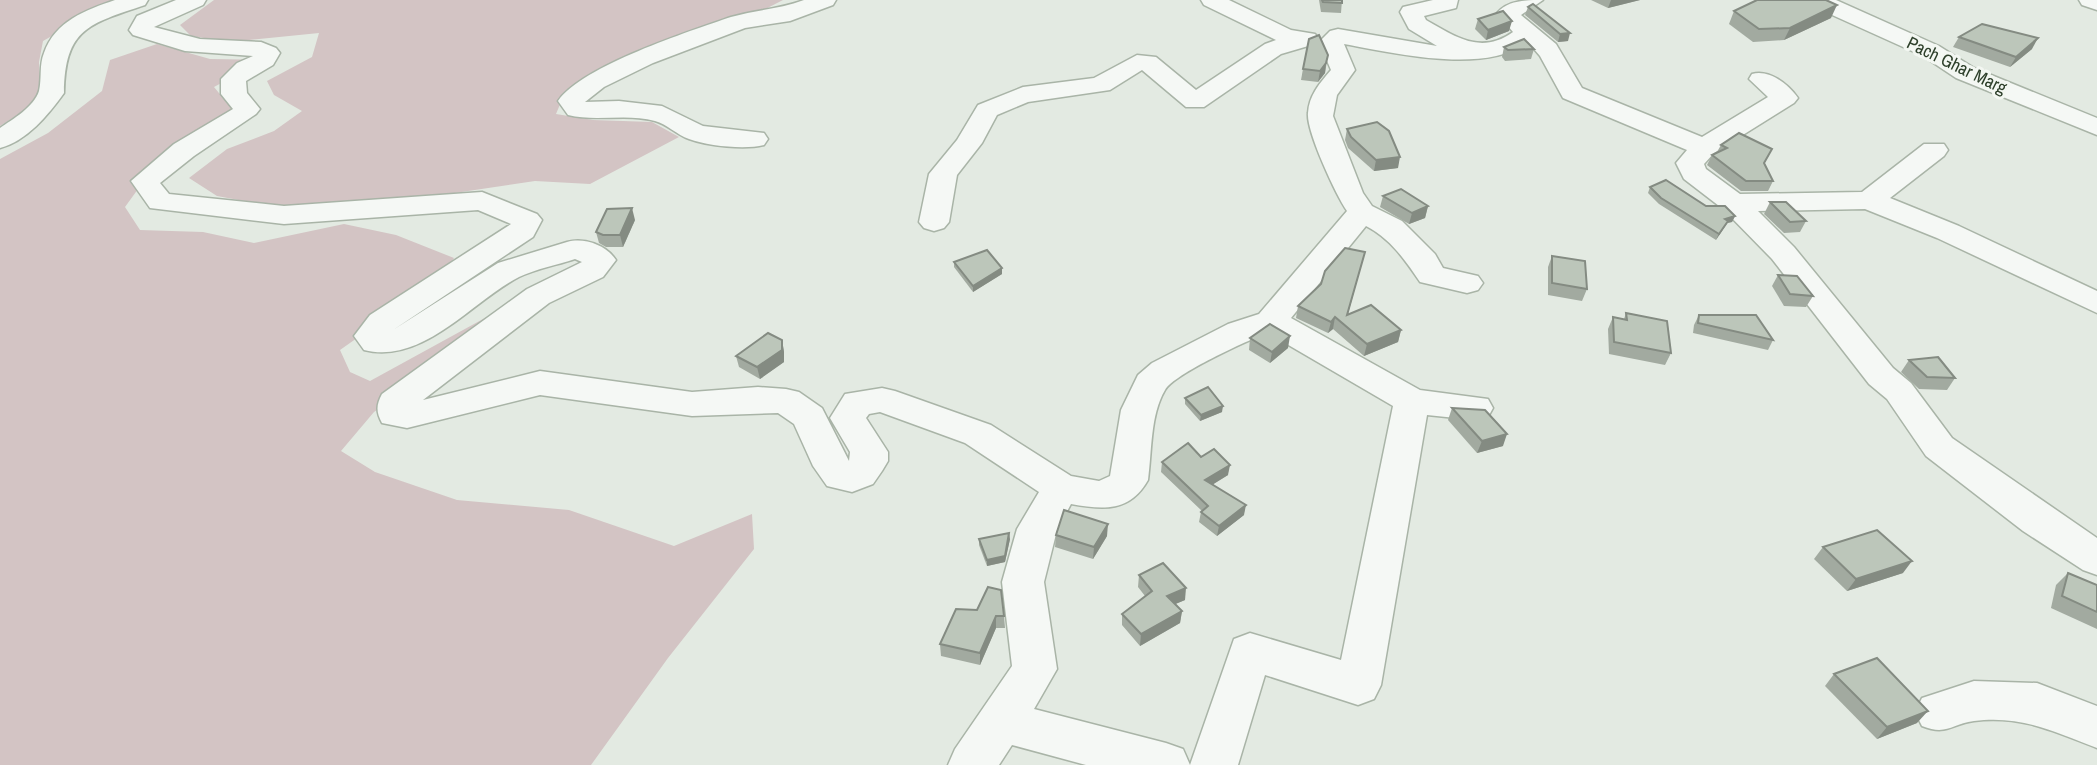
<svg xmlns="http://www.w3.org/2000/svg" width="2097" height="765" viewBox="0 0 2097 765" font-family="'Archivo Narrow',sans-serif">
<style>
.green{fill:#d3c4c4}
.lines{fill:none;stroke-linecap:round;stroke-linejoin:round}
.minor-casing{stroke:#a9b4a7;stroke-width:3}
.minor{fill:#f5f8f5;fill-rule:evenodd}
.wall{fill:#a2aaa0}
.shaded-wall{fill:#848b82}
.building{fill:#bcc6ba;stroke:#848b82;stroke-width:2}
.labels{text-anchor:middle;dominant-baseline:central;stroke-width:6;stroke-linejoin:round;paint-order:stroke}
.far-street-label{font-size:18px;fill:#2e402b;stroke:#f3f7f2}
</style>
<rect width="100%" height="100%" fill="#e3eae2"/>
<g class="green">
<path d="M0,0h116l-73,41 -4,21 2,38 -41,26z"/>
<path d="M214,0h569l-45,23 -135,45 -37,22 -10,24 37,6 59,2 27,15 -89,47 -55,-3 -221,33 -97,-18 -28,-18 38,-29 47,-18 28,-20 -28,-16 -7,-14 45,-24 7,-24 -89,9 -39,-6 -11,-11z"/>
<path d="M157,44l53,15 54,1 -50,27 28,34 -96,57 -21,29 15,23 63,2 51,11 90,-19 52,11 58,23 -16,23 -98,69 10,22 20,9 144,-79 -2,12 -138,98 -33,39 34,21 82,28 112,10 105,36 78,-32 2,35 -86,109 -77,107h-591v-606l48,-26 54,-42 8,-31z"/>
</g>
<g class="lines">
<g class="minor-casing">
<g id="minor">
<path d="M115,0h33l-3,5c-56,19 -80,23 -81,88 -16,22 -37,48 -64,55v-20c13,-9 34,-21 39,-37 3,-13 0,-26 5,-38 11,-32 42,-43 71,-53z"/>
<path d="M176,0h30l-3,5 -49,22 46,12 61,3 15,6 4,5 -7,12 -27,16 1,12 13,16 -4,5 -62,42 -34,27 9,11 115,12 198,-14 55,22 5,6 -9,17 -140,93 105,-67 69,-21c17,-5 39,3 49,18l-13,17 -54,26 -126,97 117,-29 152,21 66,-5 28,2 13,3 23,16 27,53 1,-9 -20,-34 15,-24 37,-6 13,3 96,34 80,51 28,5 11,-5 11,-66 17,-35 14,-12 76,-39 31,-10 88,-103c-11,-16 -41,-80 -39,-98 1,-18 12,-30 23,-43l-12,-28 11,-11 8,-2 99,17 -28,-17 -9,-17 3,-5 30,-7h25l-2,8 -32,8 2,4c30,17 55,35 87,12l-16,-19c11,-13 29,-13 46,-13l-22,15 35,29 26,44 120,49 66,-40 -19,-18 3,-5c17,-5 36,10 46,24l-4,5 -80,50 -10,11 2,5 34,25 122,-2 62,-48h20l4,6 -4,6 -54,42 69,28 138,65v22l-160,-75 -72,-29 -107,2 36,36 99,121 18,15 41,55 145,100v37l-14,-5 -60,-39 -97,-75 -39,-57 -18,-15 -97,-125 -49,-50 -39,-30 -8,-16 11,-13 -124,-52 -23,-42 -12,-14c-42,33 -135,11 -184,2l11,26 -18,25 -4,21 30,77 9,13 30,15 33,33 8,14 35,8 5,7 -5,7 -11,3 -47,-11c-15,-22 -29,-43 -54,-56l-75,92 129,72 68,9 5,9 -5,9 -13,3 -48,-5 -46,270 -7,14 -16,6 -93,-30 -27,90h-48l44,-126 16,-6 91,27 52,-254 -125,-73c-20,7 -94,41 -103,57 -15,25 -13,62 -17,90 -18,32 -44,30 -77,24l-14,26 -13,52 13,87 -23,40 132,34 17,6 7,16h-104l-74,-20 -13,20h-51l7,-16 57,-83 -10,-84 15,-53 22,-37 -74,-49 -85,-31 -11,2 -3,4 22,34v9l-6,10 -9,13 -21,8 -25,-6 -14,-20 -19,-42 -16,-11 -86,3 -152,-21 -133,33 -25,-5c-6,-11 -6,-18 0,-29l145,-105 55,-27 -7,-3c-18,6 -39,10 -56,18 -48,25 -96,88 -155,73l-10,-14 16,-21 141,-91 -33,-14 -194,14 -134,-16 -19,-27 43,-37 59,-35 -12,-15v-15l16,-16 16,-7 -68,-5 -52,-16 -4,-5 8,-14z"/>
<path d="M804,0h32l-3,5 -43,16 -45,7 -92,35 -49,24 -19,15 34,-1 43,5 41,20 61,7 4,6 -4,6c-19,5 -56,1 -75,-6 -12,-4 -22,-15 -34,-18 -28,-8 -59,1 -87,-6l-10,-14c24,-35 132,-70 173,-84 25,-7 49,-8 73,-17z"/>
<path d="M1201,0h28l62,30 24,4 4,5 -4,5 -34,10 -77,53h-18l-44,-37 -32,20 -82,12 -31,13 -15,28 -25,32 -8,47 -5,6 -10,3 -10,-3 -5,-6 10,-48 28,-34 21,-35 45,-18 71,-9 43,-23 19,2 40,33 69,-46 11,-4 -72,-35z"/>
<path d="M1807,0h29l103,46 35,22 123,50v17l-141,-57 -33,-22 -113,-51z"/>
<path d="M2079,0h18v10l-15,-5z"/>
<path d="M1974,681l63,2 60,23v42c-42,-16 -75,-33 -123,-27 -23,3 -27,15 -52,5l-7,-14 7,-14z"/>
</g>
</g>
<use href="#minor" class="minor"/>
</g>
<g class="wall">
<path d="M1319,0h23l-1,13 -20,-1z"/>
<path d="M1591,0h49l-32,8z"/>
<path d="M1528,7l40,34 -10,1 -33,-27z"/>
<path d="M1734,11l97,7 -47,22 -31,2 -24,-18z"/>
<path d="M1478,19l31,12 -23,9 -11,-11z"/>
<path d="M1959,37l73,12 -22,18 -57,-20z"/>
<path d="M1504,47l30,2 -3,10 -26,2 -3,-4z"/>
<path d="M1328,55l-3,18 -7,9 -17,-2 2,-11z"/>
<path d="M1347,129l51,39 -24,3 -26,-23 -3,-8z"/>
<path d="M1721,145l51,4 -8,15 9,17 -5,10h-27l-34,-26 5,-10 5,-3z"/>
<path d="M1650,187l56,19 29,10 -3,6 -5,1 -11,17 -57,-36 -11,-11z"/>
<path d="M1383,196l45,10 -3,12 -16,6 -29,-17z"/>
<path d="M1770,202l36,19 -6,11 -16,1 -20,-19z"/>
<path d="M635,220l-12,27h-17l-7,-4 -3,-11z"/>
<path d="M1365,252l-17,62 53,16 -3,12 -34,14 -31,-27 -5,4 -32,-15 2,-12z"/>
<path d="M1552,256l35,33 -5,12 -34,-6v-28z"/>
<path d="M954,262l48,6v6l-29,18 -19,-25z"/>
<path d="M1778,275l35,21 -7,11 -22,-1 -12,-20z"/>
<path d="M1626,313l45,40 -6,12 -56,-11 -1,-25 5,-12 11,2z"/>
<path d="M1699,315l74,25 -5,10 -75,-17 1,-8z"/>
<path d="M1250,338l38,10 -18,15 -21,-13z"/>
<path d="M782,340l2,12v10l-24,17 -21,-12 -3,-11z"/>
<path d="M1909,360l46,18 -8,12 -28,-1 -18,-17z"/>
<path d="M1185,398l37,14 -22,9 -15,-17z"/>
<path d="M1452,408l51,38 -26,7 -29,-33z"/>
<path d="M1201,457l27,18 -15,9 31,31 -27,21 -18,-14 2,-10 1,-1 -41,-39 1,-10z"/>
<path d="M1056,535l51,1 -14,23 -38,-12z"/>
<path d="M979,539h31l-5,23 -18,4 -8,-21z"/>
<path d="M1823,547l80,26 -56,18 -33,-32z"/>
<path d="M2068,573l29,12v44l-46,-21 5,-23z"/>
<path d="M1139,575l46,25 -10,4 7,7 -2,12 -40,23 -18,-21v-11l23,-18 -7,-9z"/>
<path d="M956,609l48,7 1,12h-9l-16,37 -39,-9 -1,-12z"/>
<path d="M1834,674l83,49 -40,16 -52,-53z"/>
</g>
<g class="shaded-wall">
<path d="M1611,0h29l-32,8z"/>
<path d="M1837,5l-6,13 -47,22 6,-12z"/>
<path d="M1512,21l-3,10 -23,9 2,-10z"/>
<path d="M1570,33l-2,8 -10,1 2,-8z"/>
<path d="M2038,38l-6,11 -22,18 6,-10z"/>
<path d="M1326,63l-1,10 -7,9 2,-11z"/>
<path d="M1400,157l-2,11 -24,3 2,-11z"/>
<path d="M1428,206l-3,12 -16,6 3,-11z"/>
<path d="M632,208l3,12 -12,27 -3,-12z"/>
<path d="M1735,216l-3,6 -5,1 -11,17 9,-21z"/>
<path d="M1002,268v6l-29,18v-6z"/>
<path d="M1335,317l-2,12 -5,4 3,-11z"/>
<path d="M1401,330l-3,12 -34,14 3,-12z"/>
<path d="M1290,336l-2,12 -18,15 2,-11z"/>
<path d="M782,340l2,12v10l-24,17 -3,-12z"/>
<path d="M1223,406l-1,6 -22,9 1,-6z"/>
<path d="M1507,434l-4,12 -26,7 5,-12z"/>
<path d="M1230,465l-2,10 -24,15 1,-10z"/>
<path d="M1246,505l-2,10 -27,21 2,-10z"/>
<path d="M1108,524l-1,12 -14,23 1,-12z"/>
<path d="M1009,533l1,6 -5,23 -18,4v-6z"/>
<path d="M1912,561l-9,12 -56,18 9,-12z"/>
<path d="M1186,588l-1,12 -19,8 1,-12z"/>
<path d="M1182,611l-2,12 -40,23 1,-12z"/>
<path d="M996,616v12l-16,37v-12z"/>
<path d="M1928,711l-11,12 -40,16 10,-12z"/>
</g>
<g class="building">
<path d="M1322,0h20v3l-19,-1z"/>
<path d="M1757,0h69l11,5 -47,23 -31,1 -25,-18z"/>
<path d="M1533,4l37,29 -10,1 -32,-27z"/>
<path d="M1503,11l9,10 -24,9 -10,-11z"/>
<path d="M1982,24l56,14 -22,19 -57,-20z"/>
<path d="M1319,35l9,20 -2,8 -6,8 -17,-2 6,-30z"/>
<path d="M1524,39l10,10 -26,1 -4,-3z"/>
<path d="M1377,122l12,9 11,26 -24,3 -25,-23 -4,-8z"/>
<path d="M1739,133l33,16 -8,14 9,18h-27l-34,-26 15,-7 -6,-3z"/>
<path d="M1666,180l40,26h19l10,10 -10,3 3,2 -9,13 -58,-36 -11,-11z"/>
<path d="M1401,189l27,17 -16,7 -29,-17z"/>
<path d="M1770,202h16l20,19 -16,1z"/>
<path d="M632,208l-12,27h-17l-7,-3 11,-23z"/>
<path d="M1345,248l20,4 -18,63 24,-10 30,25 -34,14 -32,-27 -4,5 -33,-16 23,-22 4,-13z"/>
<path d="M987,250l15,18 -29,18 -19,-24z"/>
<path d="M1552,256l33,5 2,28 -35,-6z"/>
<path d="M1778,275l19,1 16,20 -23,-2z"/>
<path d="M1626,313l41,8 4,32 -57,-11 -1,-25 14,3z"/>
<path d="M1699,315h57l17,25 -75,-17z"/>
<path d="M1270,324l20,12 -18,16 -22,-14z"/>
<path d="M768,333l14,7v10l-25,17 -21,-11z"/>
<path d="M1938,357l17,21 -28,-1 -18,-17z"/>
<path d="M1208,387l15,19 -22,9 -16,-17z"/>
<path d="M1452,408l33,2 22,24 -25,7z"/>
<path d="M1188,443l13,14 13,-8 16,16 -25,15 41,25 -27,21 -18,-14 7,-6 -46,-44z"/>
<path d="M1064,510l44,14 -14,23 -38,-12z"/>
<path d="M1877,530l35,31 -56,18 -33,-32z"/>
<path d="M1009,533l-4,23 -18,4 -8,-21z"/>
<path d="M1163,563l23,25 -19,8 15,15 -41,23 -19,-20 30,-23 -13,-16z"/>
<path d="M2068,573l29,12v27l-35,-16z"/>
<path d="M988,587l13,3 3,26h-8l-16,37 -40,-9 16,-35 21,1z"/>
<path d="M1877,658l51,53 -41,16 -53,-53z"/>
</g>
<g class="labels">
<g class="far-street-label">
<text transform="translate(1957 65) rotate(26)">Pach Ghar Marg</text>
</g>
</g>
</svg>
